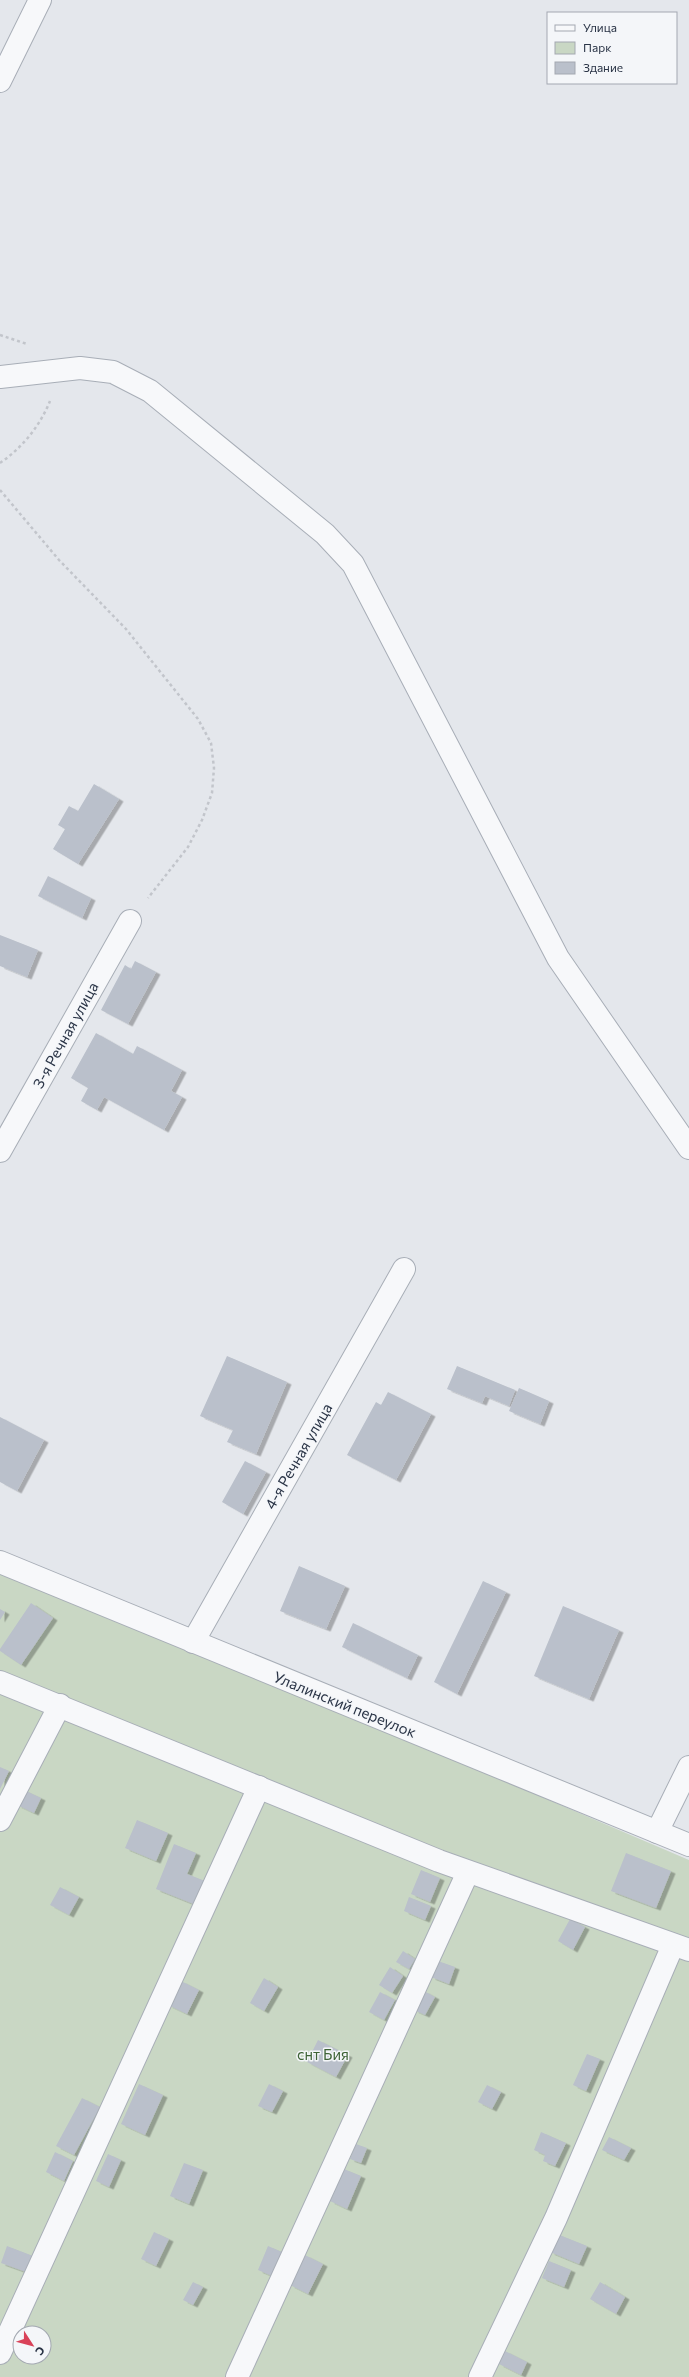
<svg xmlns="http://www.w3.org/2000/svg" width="689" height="2377" viewBox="0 0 689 2377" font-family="Commissioner,sans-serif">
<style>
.green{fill:#c9d7c4;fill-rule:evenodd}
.building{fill:#bac0cb;filter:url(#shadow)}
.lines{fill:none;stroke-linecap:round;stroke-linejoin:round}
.minor-casing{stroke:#a8aeb7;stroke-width:24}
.path{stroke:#c2c5cb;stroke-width:2.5;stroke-dasharray:3 3;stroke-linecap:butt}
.minor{stroke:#f7f8fa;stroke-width:22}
.labels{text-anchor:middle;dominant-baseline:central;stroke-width:3;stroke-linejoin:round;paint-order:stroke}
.street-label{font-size:15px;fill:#2a3446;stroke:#f4f6f9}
.park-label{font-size:15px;fill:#3e6336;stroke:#f4f6f9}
</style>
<defs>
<filter id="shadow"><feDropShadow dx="4.5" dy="2.5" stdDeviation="0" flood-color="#0004"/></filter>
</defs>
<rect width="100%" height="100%" fill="#e4e7ec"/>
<path class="green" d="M0,1565l689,295v517h-689zM20,2333h24v24h-24z"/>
<g class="building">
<path d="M94,784l25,15 -41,65 -25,-15 12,-20 -7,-4 11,-19 9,5z"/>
<path d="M48,876l43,22 -9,20 -44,-22z"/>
<path d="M0,935l38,15 -11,27 -27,-11z"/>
<path d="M135,961l21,11 -28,52 -27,-14 24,-45 6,4z"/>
<path d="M96,1033l37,21 4,-8 45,24 -11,21 11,6 -18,33 -60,-33 -7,13 -16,-9 7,-13 -17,-10z"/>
<path d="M227,1356l60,26 -31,72 -29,-12 6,-12 -33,-14z"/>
<path d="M457,1366l58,24 -6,16 -24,-10 -3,7 -35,-14z"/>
<path d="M519,1388l30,13 -9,23 -31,-13z"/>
<path d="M388,1392l43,22 -35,66 -49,-25 29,-53 5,3z"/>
<path d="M0,1417l44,23 -27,51 -17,-9z"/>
<path d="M245,1461l21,11 -23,42 -21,-12z"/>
<path d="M299,1566l46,20 -19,43 -46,-18z"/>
<path d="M483,1581l23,11 -49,102 -23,-12z"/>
<path d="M31,1603l22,15 -32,47 -21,-14v-2z"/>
<path d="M563,1606l56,24 -30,69 -55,-23z"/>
<path d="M0,1609l5,3 -5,8z"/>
<path d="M353,1623l65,32 -11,23 -65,-31z"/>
<path d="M0,1767l9,4 -9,18z"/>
<path d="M24,1790l17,8 -7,15 -17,-8z"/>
<path d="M137,1820l31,13 -12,28 -31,-13z"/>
<path d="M174,1844l22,9 -9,21 18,7 -9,24 -40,-16z"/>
<path d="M626,1853l45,18 -15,37 -45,-17z"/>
<path d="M421,1870l19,8 -10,24 -19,-8z"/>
<path d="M60,1887l19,10 -10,18 -19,-10z"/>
<path d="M409,1897l22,9 -6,14 -21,-9z"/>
<path d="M570,1919l15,8 -12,23 -15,-9z"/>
<path d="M403,1951l12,8 -6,10 -13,-7z"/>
<path d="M438,1961l17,6 -6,17 -18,-7z"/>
<path d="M390,1967l13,9 -11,17 -13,-8z"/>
<path d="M264,1978l14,9 -14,24 -14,-8z"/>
<path d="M181,1981l18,9 -12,24 -19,-9z"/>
<path d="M424,1991l11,6 -10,18 -11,-5z"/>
<path d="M380,1992l15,8 -11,20 -15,-8z"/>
<path d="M318,2040l30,15 -12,22 -29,-15z"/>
<path d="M587,2054l13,5 -14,32 -13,-6z"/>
<path d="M139,2084l24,11 -18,40 -24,-11z"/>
<path d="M269,2084l14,7 -11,21 -14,-6z"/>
<path d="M487,2085l14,7 -9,17 -14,-7z"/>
<path d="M82,2098l18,9 -26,48 -18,-9z"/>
<path d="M541,2132l25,11 -11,23 -12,-5 2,-6 -11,-5z"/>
<path d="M609,2137l22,11 -7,12 -22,-10z"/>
<path d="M356,2144l11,4 -6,15 -11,-4z"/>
<path d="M55,2152l18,9 -9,20 -18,-9z"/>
<path d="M108,2154l13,6 -12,27 -13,-6z"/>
<path d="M184,2163l19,7 -14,34 -19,-8z"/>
<path d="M344,2169l17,7 -14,33 -17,-8z"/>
<path d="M154,2232l15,7 -13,27 -15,-7z"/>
<path d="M557,2234l30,12 -8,18 -29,-12z"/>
<path d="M7,2246l26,10 -7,16 -25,-9z"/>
<path d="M268,2246l14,6 -10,24 -14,-6z"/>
<path d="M305,2255l18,9 -15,30 -18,-9z"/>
<path d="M549,2261l22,9 -7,17 -22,-9z"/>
<path d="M193,2282l10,5 -10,18 -10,-5z"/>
<path d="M600,2282l25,15 -9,17 -26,-15z"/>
<path d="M505,2351l22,11 -6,13 -22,-11z"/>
</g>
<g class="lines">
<g class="minor-casing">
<g id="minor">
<path d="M0,81l40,-81"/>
<path d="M0,377l80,-9 33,4 37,19 175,143 28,30 205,394 131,190"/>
<path d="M0,1151l130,-230"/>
<path d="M0,1562l689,283"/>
<path d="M193,1642l211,-373"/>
<path d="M0,1682l439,179 250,89"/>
<path d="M0,1820l60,-115"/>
<path d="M657,1832l32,-65"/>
<path d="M0,2353l259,-566"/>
<path d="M237,2377l231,-505"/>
<path d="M480,2377l76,-159 117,-273"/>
</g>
</g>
<g class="path">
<path d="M0,335l27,9"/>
<path d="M0,463c22,-15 40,-37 50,-62"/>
<path d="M0,490l59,70 67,69 72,90 13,24 3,25 -2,25 -10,27 -14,27 -40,51"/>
</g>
<use href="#minor" class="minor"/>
</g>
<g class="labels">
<g class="street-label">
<text transform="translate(65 1035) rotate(-61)">3-я Речная улица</text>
<text transform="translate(298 1456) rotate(-60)">4-я Речная улица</text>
<text transform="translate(345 1704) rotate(22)">Улалинский переулок</text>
</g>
<g class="park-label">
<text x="323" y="2054">снт Бия</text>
</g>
</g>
<rect x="547" y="12" width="130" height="72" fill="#f4f6f9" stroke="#a3a8b1"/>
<rect x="555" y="25" width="20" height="6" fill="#f7f8fa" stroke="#a3a8b1"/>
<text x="583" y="32" font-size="12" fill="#2a3446">Улица</text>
<rect x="555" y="42" width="20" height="12" fill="#c9d7c4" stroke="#a3a8b1"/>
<text x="583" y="52" font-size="12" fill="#2a3446">Парк</text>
<rect x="555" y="62" width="20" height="12" fill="#bac0cb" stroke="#a3a8b1"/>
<text x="583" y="72" font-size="12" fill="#2a3446">Здание</text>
<g transform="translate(32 2345) rotate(126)"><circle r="19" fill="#f4f6f9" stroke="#a3a8b1"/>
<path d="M0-3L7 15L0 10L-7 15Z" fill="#d94158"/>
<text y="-6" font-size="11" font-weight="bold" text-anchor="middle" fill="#2a3446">С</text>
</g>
</svg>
